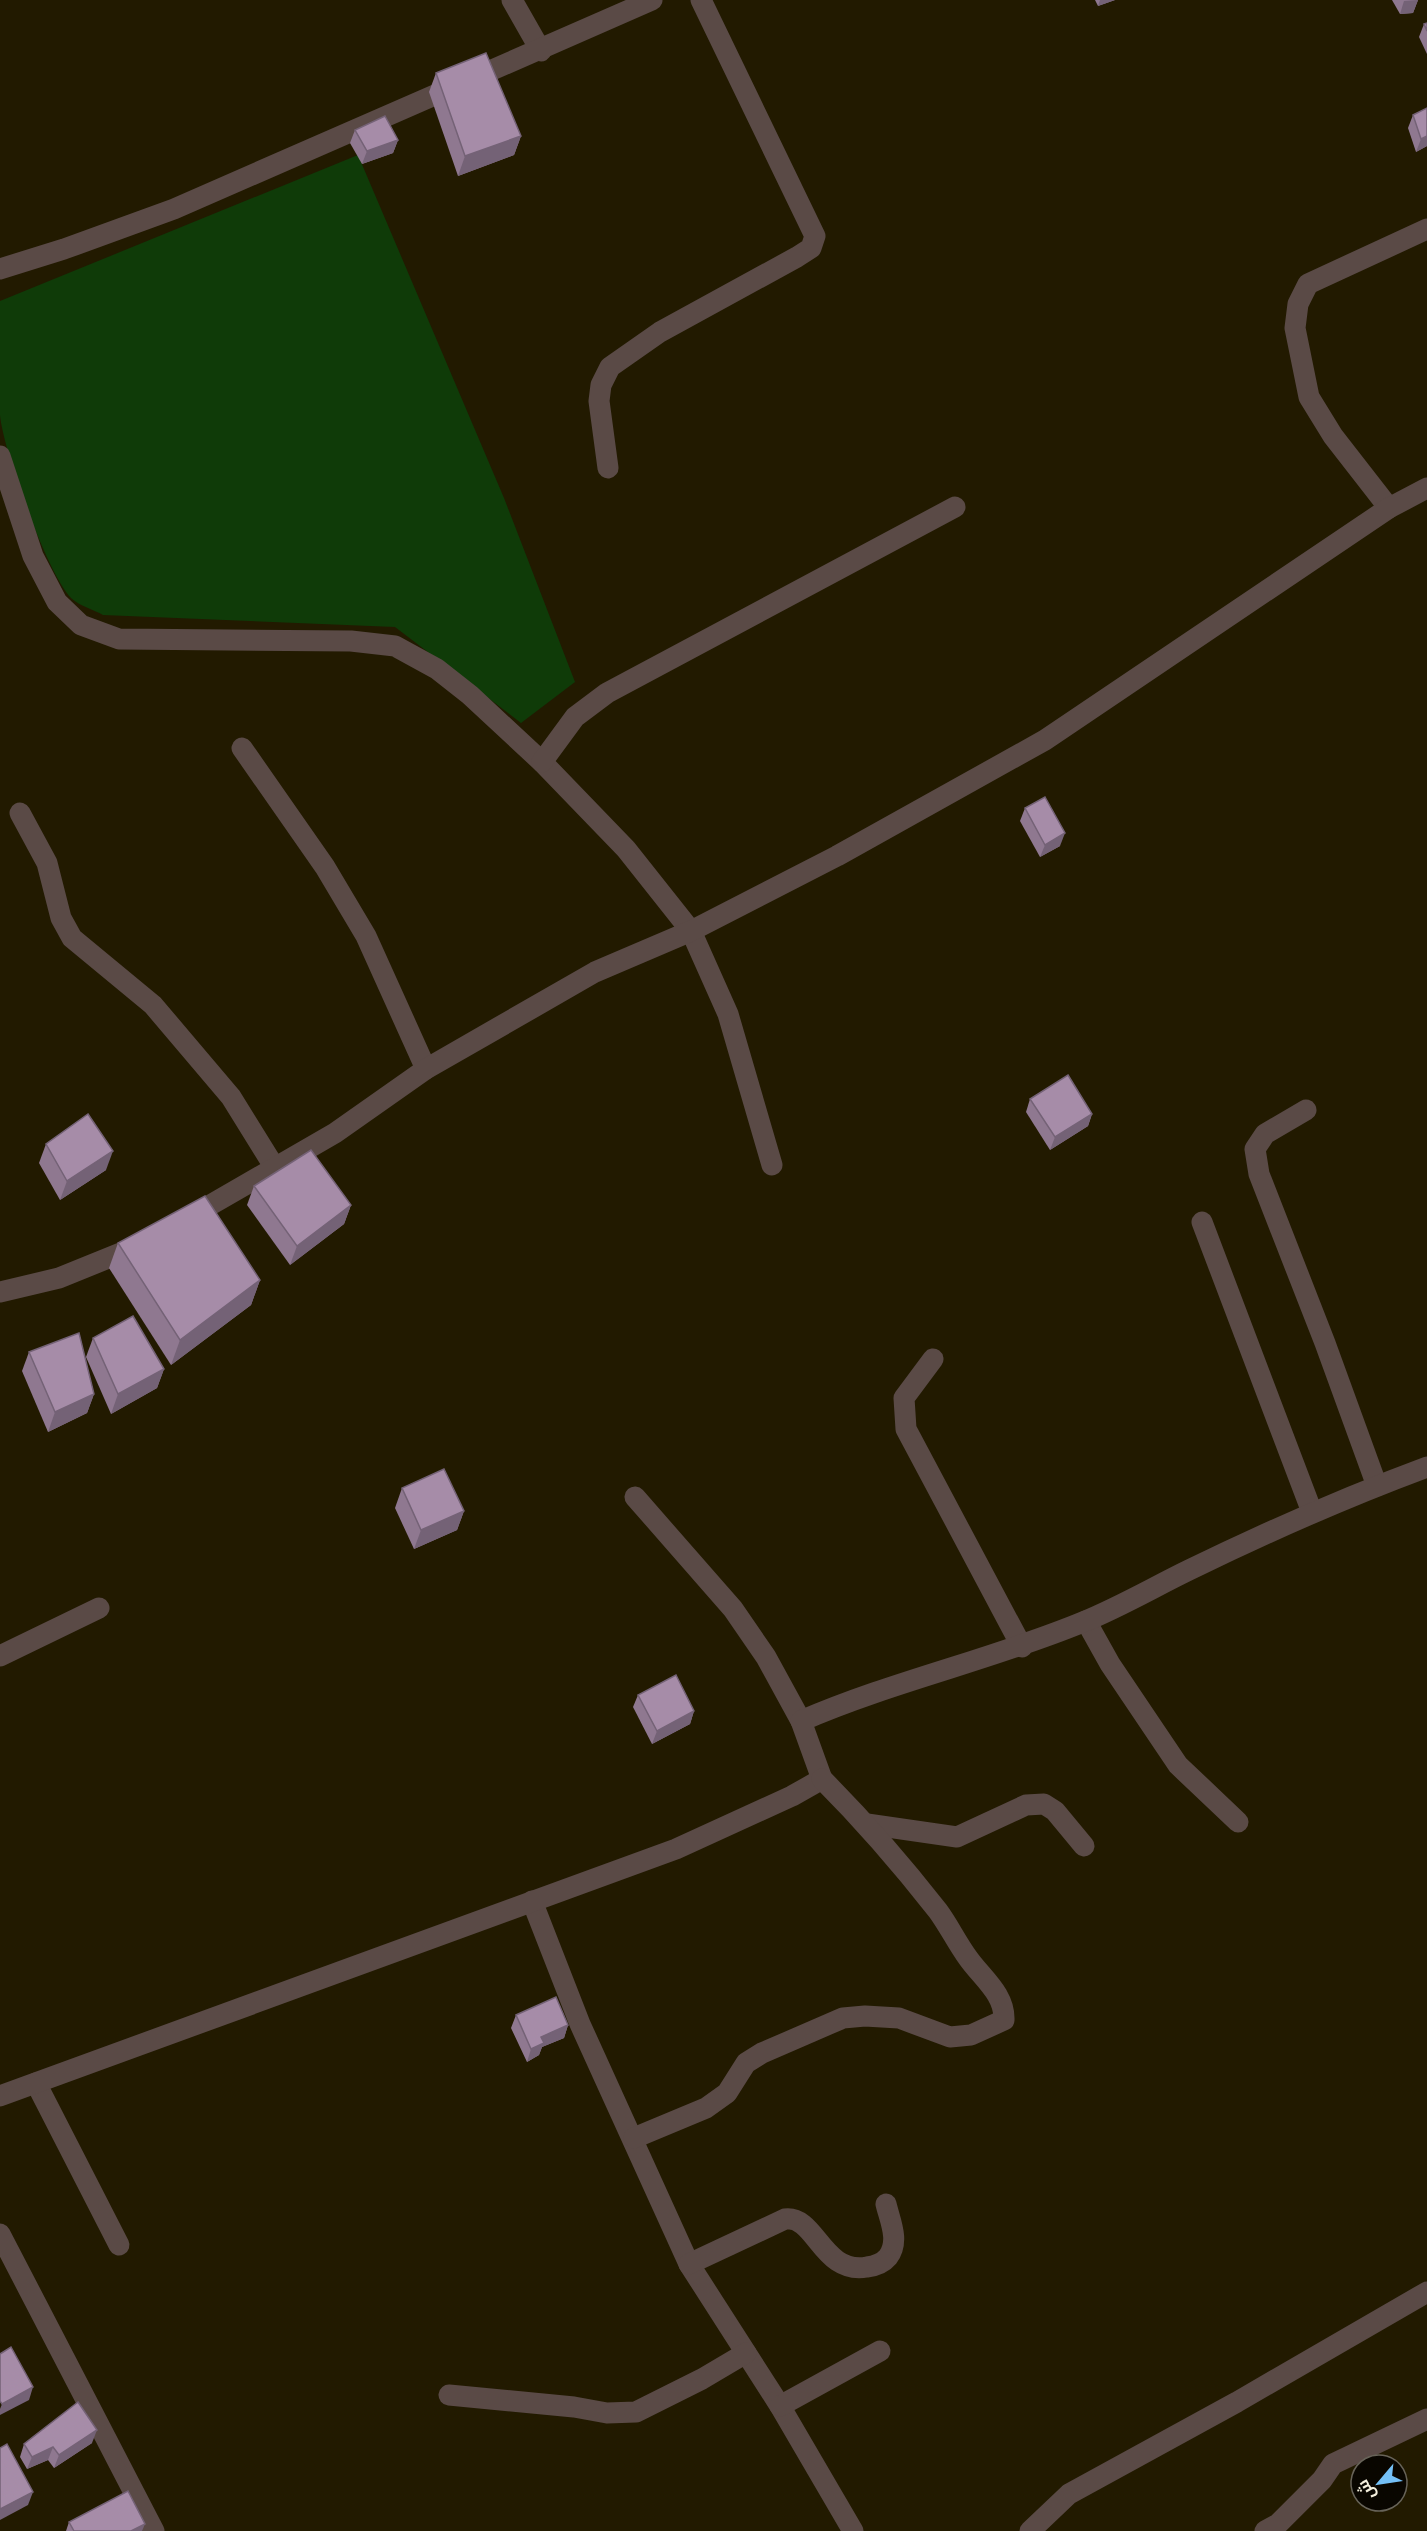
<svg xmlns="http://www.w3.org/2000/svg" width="1427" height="2531" viewBox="0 0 1427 2531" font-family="'PT Sans',Cairo,sans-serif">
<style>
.green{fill:#0f3b08}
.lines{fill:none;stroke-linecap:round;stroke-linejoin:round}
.minor{stroke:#5a4a46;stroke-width:21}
.wall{fill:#8f7890}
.shaded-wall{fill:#746276}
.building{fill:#a68ca8;stroke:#746276;stroke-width:1.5}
</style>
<rect width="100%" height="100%" fill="#221a00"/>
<path class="green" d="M358,155l146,343 71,184 -54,41 -126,-96 -292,-12c-9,-5 -25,-10 -32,-17 -24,-25 -68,-148 -71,-183 0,-37 0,-76 0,-114z"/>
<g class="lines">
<g class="minor">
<path d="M512,0l29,51"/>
<path d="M0,269l64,-20 110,-40 478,-209"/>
<path d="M0,456l33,100 24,46 24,23 38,14 232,2 44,5 42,23 33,26 72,67 84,87 65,82 37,83 44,151"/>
<path d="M608,468l-9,-67 2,-16 9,-18 50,-35 137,-75 14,-9 4,-12 -114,-236"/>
<path d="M1389,508l-56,-72 -24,-39 -14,-69 3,-24 10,-20 119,-55"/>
<path d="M242,748l83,119 41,69 60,133"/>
<path d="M542,762l33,-45 32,-24 348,-186"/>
<path d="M20,813l27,50 14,55 11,20 81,67 78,92 44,71"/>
<path d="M1306,1110l-41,24 -10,15 4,25 66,169 52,143"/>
<path d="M186,1219l149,-86 91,-64 169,-97 96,-41 146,-75 208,-116 344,-232 38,-20"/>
<path d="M1202,1222l110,290"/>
<path d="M0,1292l59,-14 79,-32"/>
<path d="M933,1359l-29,39 2,31 116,218"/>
<path d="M635,1497l98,112 33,48 35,64"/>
<path d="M1086,1621l24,43 68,101 60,57"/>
<path d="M0,1656l99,-48"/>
<path d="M867,1824l90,13 69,-32 18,-1 11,7 29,35"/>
<path d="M532,1901l48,123 109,240 91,142 73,125"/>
<path d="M36,2083l83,162"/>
<path d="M0,2096l676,-247 116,-53 30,-17 -21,-58c92,-40 190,-61 282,-99 37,-15 71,-35 106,-52 78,-38 157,-73 238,-103"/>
<path d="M634,2138l72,-30 21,-15 19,-30 16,-10 81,-35 22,-2 34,2 51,19 21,-2 33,-15c1,-26 -22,-42 -36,-62 -11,-15 -19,-32 -30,-47 -36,-46 -74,-90 -116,-132"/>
<path d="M0,2234l154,297"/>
<path d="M689,2264l96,-45c31,-4 37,56 82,48 8,-1 16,-4 21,-10 12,-16 2,-36 -2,-53"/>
<path d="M449,2395l125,12 33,6 29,-1 66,-33 44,-26"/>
<path d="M780,2406l100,-55"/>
<path d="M1030,2531l39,-37 168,-92 190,-110"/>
<path d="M1265,2531l13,-7 44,-44 11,-16 94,-45"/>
</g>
</g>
<g class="wall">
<path d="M1095,0h20l-17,6z"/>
<path d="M1392,0h26l-5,13 -13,1z"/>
<path d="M1427,23v31l-8,-17 5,-13z"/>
<path d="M436,73l85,63 -7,19 -56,21 -29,-84z"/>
<path d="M1427,108v38l-11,6 -8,-24 5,-13z"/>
<path d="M355,130l43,10 -5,13 -31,11 -12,-21z"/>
<path d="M1025,808l35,38 -20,11 -20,-36z"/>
<path d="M1030,1099l62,15 -4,12 -38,24 -24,-38z"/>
<path d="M46,1144l60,26 -46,30 -21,-37z"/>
<path d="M254,1186l97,19 -7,19 -54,41 -43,-60z"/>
<path d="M118,1243l142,37 -9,25 -80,60 -62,-97z"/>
<path d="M93,1338l71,31 -7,19 -46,26 -25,-57z"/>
<path d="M29,1352l65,42 -7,19 -39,19 -26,-61z"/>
<path d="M402,1488l62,23 -7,19 -43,19 -19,-41z"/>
<path d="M638,1695l56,16 -4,13 -38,20 -19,-37z"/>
<path d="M516,2015l52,10 -4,13 -22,9 -3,8 -12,7 -16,-34z"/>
<path d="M92,2443l-38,25 -6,-8 -21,9 -7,-12 4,-13z"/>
<path d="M69,2522l73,9h-76z"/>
</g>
<g class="shaded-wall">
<path d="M1100,0h15l-17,6z"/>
<path d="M1418,0l-5,13 -13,1 4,-13z"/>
<path d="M521,136l-7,19 -56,21 7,-20z"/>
<path d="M1427,136v10l-11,6 5,-13z"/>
<path d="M398,140l-5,13 -31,11 5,-13z"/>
<path d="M1065,833l-5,13 -20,11 5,-12z"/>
<path d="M1092,1114l-4,12 -38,24 5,-13z"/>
<path d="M113,1151l-7,19 -46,30 7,-19z"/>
<path d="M351,1205l-7,19 -54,41 7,-19z"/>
<path d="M260,1280l-9,25 -80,60 9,-25z"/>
<path d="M164,1369l-7,19 -46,26 7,-20z"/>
<path d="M94,1394l-7,19 -39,19 7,-20z"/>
<path d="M464,1511l-7,19 -43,19 7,-19z"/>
<path d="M694,1711l-4,13 -38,20 5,-13z"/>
<path d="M568,2025l-4,13 -22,9 -3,8 -12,7 4,-13 10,-12z"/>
<path d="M33,2387l-4,13 -29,15v-6l2,-5z"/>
<path d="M97,2430l-5,13 -38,25 5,-13z"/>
<path d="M53,2447l-5,13 -21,9 5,-12z"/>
<path d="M33,2492l-5,13 -28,15v-11z"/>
<path d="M145,2524l-3,7h-11z"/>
</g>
<g class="building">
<path d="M1427,23v8l-3,-7z"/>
<path d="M486,53l35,83 -56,20 -29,-83z"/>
<path d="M1427,108v28l-6,3 -8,-24z"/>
<path d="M385,116l13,24 -31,11 -12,-21z"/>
<path d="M1045,797l20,36 -20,12 -20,-37z"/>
<path d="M1068,1075l24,39 -37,23 -25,-38z"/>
<path d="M88,1114l25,37 -46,30 -21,-37z"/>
<path d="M311,1150l40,55 -54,41 -43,-60z"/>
<path d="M205,1196l55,84 -80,60 -62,-97z"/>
<path d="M133,1316l31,53 -46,25 -25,-56z"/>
<path d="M79,1333l15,61 -39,18 -26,-60z"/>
<path d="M444,1469l20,42 -43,19 -19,-42z"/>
<path d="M676,1675l18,36 -37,20 -19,-36z"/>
<path d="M556,1997l12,28 -27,12 3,6 -13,6 -15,-34z"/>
<path d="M11,2347l22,40 -31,17 -2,-3v-47z"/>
<path d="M78,2402l19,28 -38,25 -6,-8 -21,10 -8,-13z"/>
<path d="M7,2444l26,48 -33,17v-61z"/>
<path d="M128,2491l17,33 -14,7h-57l-5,-9z"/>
</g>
<g transform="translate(1379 2483) rotate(241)"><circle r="28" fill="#090600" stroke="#676358" stroke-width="1.5"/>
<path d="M0-4.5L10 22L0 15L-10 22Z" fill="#74c0f6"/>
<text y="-9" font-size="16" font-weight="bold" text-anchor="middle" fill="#f4efdd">ش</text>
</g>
</svg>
